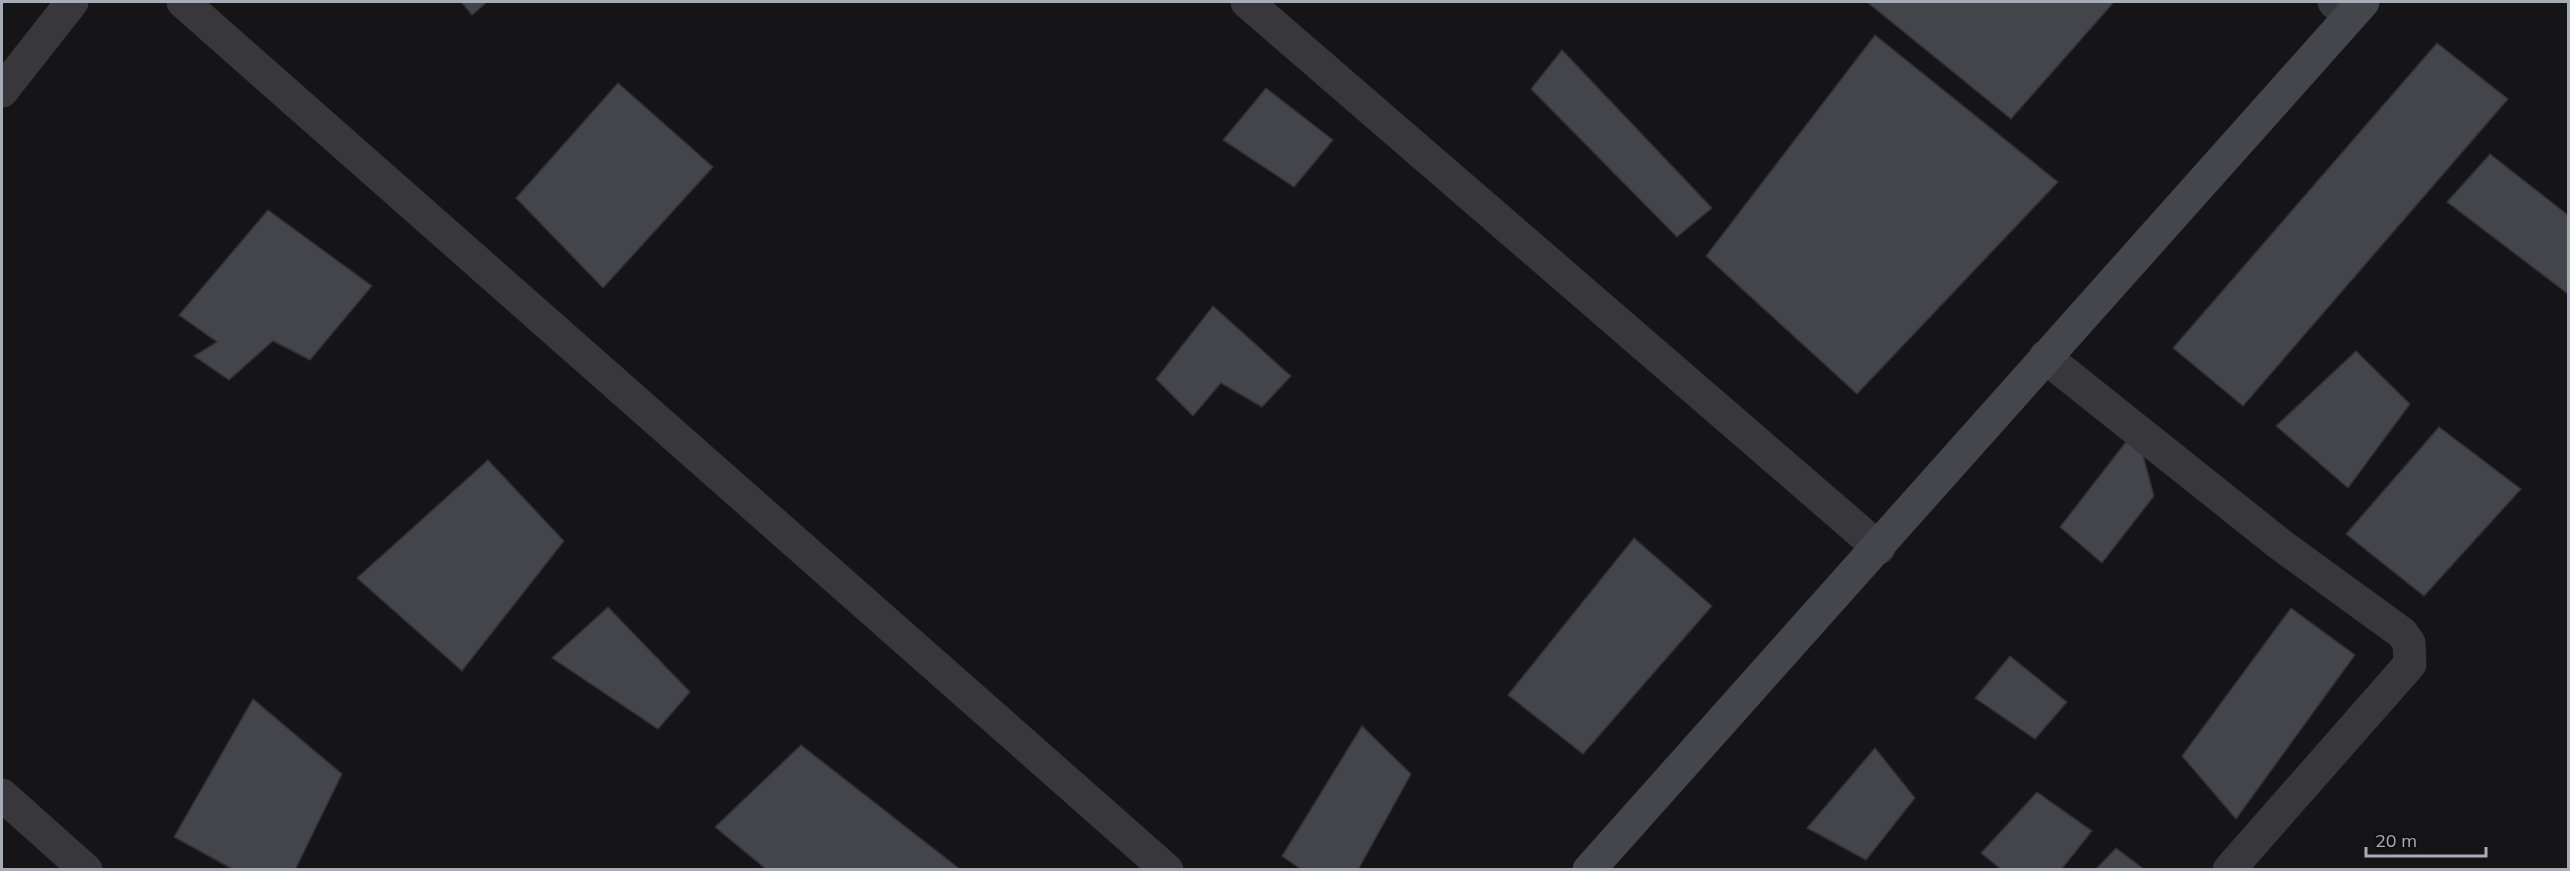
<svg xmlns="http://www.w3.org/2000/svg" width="2570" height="871" viewBox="0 0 2570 871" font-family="Mulish,sans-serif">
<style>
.building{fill:#44454a;stroke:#302f33;stroke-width:1.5}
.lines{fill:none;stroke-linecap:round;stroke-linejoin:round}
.street{stroke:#37373c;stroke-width:33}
.secondary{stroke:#45464b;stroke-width:33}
</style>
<rect width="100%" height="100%" fill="#151517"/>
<g class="building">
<path d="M461,2h26l-15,13z"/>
<path d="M1867,2h247l-103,117z"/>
<path d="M1875,35l183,147 -201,212 -151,-138z"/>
<path d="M2437,43l71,56 -265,307 -70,-58z"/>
<path d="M1562,50l150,158 -35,29 -146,-148z"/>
<path d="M618,83l95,84 -110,121 -87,-90z"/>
<path d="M1266,88l67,52 -39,47 -71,-47z"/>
<path d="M2490,154l78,61v79l-121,-92z"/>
<path d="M268,210l104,76 -62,74 -37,-19 -44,39 -35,-24 23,-14 -38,-27z"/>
<path d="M1213,306l78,70 -29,31 -41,-24 -28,33 -37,-37z"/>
<path d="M2356,351l54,53 -62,84 -72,-62z"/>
<path d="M2439,427l82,62 -97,107 -78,-62z"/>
<path d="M2136,429l18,67 -52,67 -42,-36z"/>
<path d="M488,460l76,81 -102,130 -105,-93z"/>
<path d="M1634,538l78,68 -129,148 -75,-59z"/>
<path d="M608,607l82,85 -32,37 -106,-71z"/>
<path d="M2291,608l64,47 -119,164 -54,-63z"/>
<path d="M2010,656l57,46 -32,37 -60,-41z"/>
<path d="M253,699l89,75 -47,96h-61l-60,-33z"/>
<path d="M1362,726l49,48 -53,96h-56l-20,-14z"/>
<path d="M801,745l160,125h-194l-52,-43z"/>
<path d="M1875,748l40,50 -49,62 -59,-32z"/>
<path d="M2037,792l55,39 -31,39h-59l-21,-17z"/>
<path d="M2116,848l29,22h-50z"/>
</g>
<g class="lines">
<g class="street">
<path d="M183,2l984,868"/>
<path d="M1247,2l632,546"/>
<path d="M2334,2l16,14"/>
<path d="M2,91l70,-89"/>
<path d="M2045,357l236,188 121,88 7,10 1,21 -181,206"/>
<path d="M2,795l84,75"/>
</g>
<path class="secondary" d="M1589,870l774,-868"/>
</g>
<rect width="2570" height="871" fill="none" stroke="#a8acb6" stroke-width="6"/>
<path d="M2366 847v9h120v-9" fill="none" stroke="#a8acb6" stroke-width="3"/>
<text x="2375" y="847" font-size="18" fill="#a8acb6" stroke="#101012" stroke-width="4.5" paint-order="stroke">20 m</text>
</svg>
